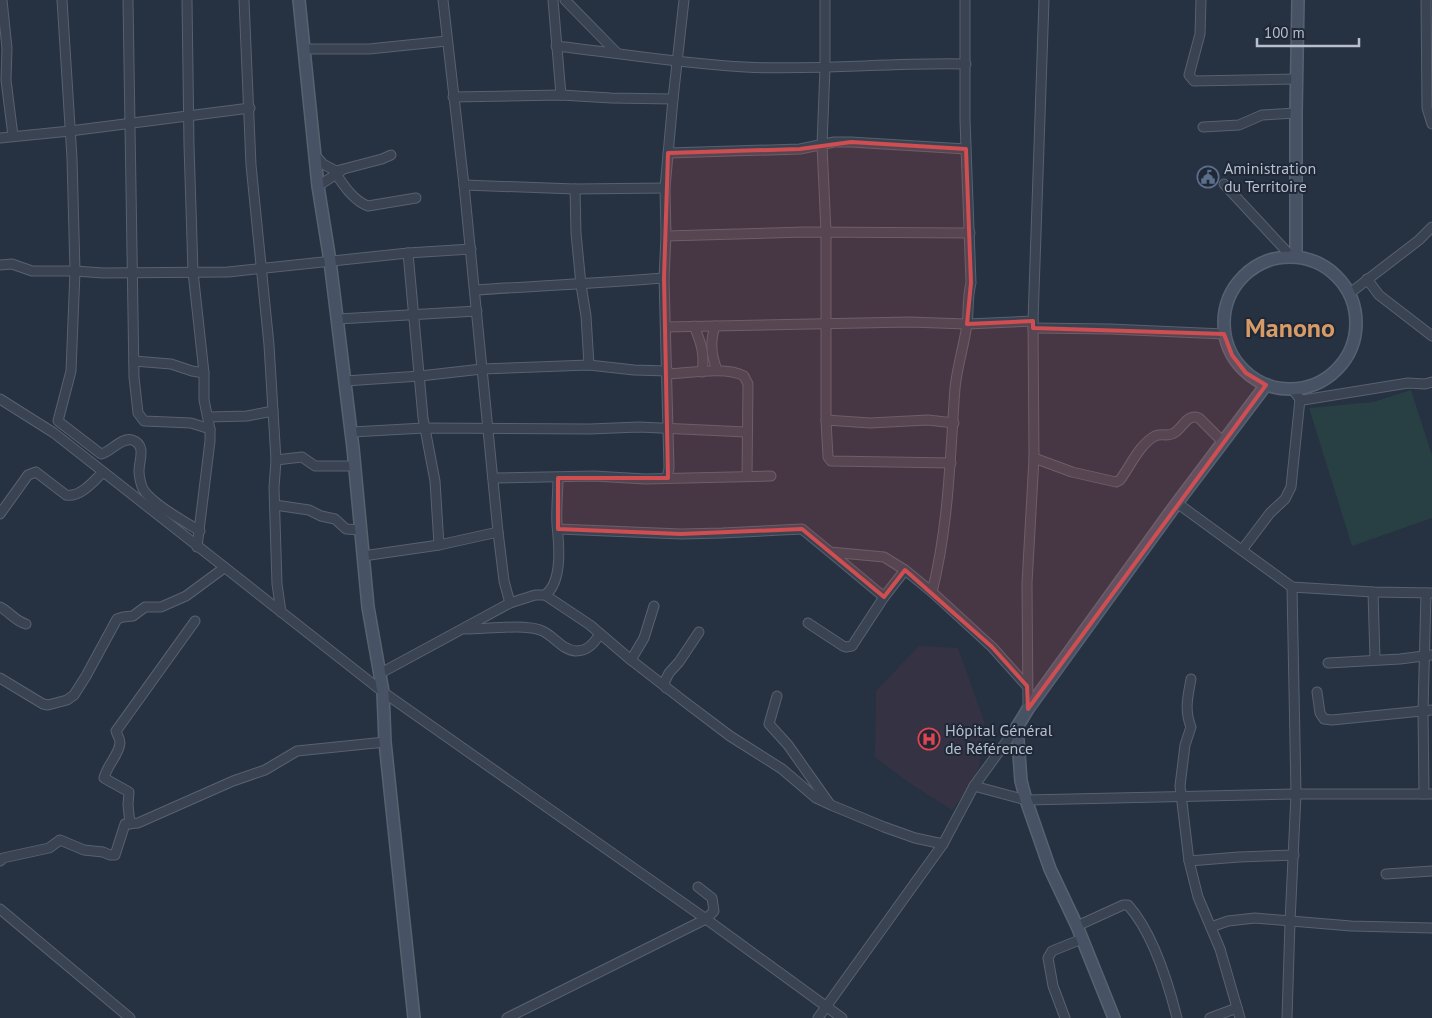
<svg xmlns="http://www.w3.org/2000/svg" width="1432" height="1018" viewBox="0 0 1432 1018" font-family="'PT Sans',sans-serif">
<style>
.medical{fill:#353343}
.green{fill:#283f43}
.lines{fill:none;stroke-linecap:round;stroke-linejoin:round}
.street-casing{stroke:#58616f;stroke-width:11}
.secondary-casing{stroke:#58616f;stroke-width:14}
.street{stroke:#3a4352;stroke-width:9}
.secondary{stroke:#485265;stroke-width:11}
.marked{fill:#ce4e51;fill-opacity:0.2;stroke:#ce4e51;stroke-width:4;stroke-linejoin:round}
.labels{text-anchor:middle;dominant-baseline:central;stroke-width:4;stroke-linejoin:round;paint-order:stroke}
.poi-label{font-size:16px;fill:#b7bfcc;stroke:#1f2837;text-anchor:start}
.town-label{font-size:26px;font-weight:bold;fill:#d79b67;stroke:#1f2837}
</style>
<rect width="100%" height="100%" fill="#263142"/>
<path class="medical" d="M919,646l39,2 26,73 -5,47 -6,14 -21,28 -44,-28 -33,-25 1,-66z"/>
<path class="green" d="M1411,390l21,65v63l-80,28 -43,-138 64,-6z"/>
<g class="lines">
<g class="street-casing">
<g id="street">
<path d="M2,0l5,48 -1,32 7,56"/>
<path d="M62,0l10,158 3,113 -4,100 -13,50 43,33c10,-2 20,-17 31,-14 15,5 7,20 7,31 0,5 2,14 4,18 9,15 42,33 57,42"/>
<path d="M128,0l6,377 4,36 6,8 47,2 19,6"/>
<path d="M187,0l2,145 4,127 11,101v27l6,29v12l-13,106"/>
<path d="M244,0l7,165 18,180 4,66 3,49 -2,28 3,96 4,28"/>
<path d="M443,0l21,185 34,347 6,49 6,22"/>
<path d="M553,0l8,95"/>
<path d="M565,0l52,53"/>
<path d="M825,0v68l-3,77 4,87v188l2,37 3,4 120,2"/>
<path d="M1201,0l-1,34 -11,41 5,6 102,-2"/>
<path d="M1426,0l1,108 5,16"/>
<path d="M556,46c63,7 126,18 189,21 74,4 147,-5 221,-3"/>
<path d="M305,49h64l78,-8"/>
<path d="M453,97l108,-2 50,3 62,1"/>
<path d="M1203,127l36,-2 23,-10 34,-2"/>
<path d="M0,138l70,-7 180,-23"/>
<path d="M668,153l132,-4 34,-7h17l115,7"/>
<path d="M314,154l9,10 13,7 46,-12 9,-4"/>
<path d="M336,174c8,12 18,27 32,32l48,-8"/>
<path d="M1224,184l66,71"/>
<path d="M464,185l111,4 90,-1"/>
<path d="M318,186l23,-15"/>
<path d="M575,189l1,44 5,52 5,31 3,49"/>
<path d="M666,236l139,-4 165,1"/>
<path d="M408,253l15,165 12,63 4,64"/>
<path d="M0,265l12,-1 20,7h43l28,2 125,-1 180,-19 63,-4"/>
<path d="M1367,279l12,16 53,41"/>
<path d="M475,290c63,-4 126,-7 189,-12"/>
<path d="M1350,293l69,-53 13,-13"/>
<path d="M338,319l139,-8"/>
<path d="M694,326c7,16 11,29 8,46"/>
<path d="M715,326c-5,16 -4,28 2,44"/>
<path d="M666,327l243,-5 58,2 66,-3"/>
<path d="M1033,328l77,1 114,5"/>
<path d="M134,361l37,3 21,7 12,2"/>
<path d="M668,374c20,-1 59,-8 76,2l4,8 -1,92"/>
<path d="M345,381l75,-5 62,-7 107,-4 45,5 34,1"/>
<path d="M1293,390l7,9 3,1 105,-17 17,1 7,-2"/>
<path d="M0,399l54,34 329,259 323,227 136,99"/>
<path d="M208,417l39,-1 26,-5"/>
<path d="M826,420l44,3 58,-3 26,3"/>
<path d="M352,432l72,-4 166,1 49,-2 107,5"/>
<path d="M1034,458l38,14 44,10 4,-2c11,-15 19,-35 35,-44 6,-3 13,1 19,-3 9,-5 13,-20 25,-15l24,24"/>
<path d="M276,460l26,-3 13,9h40"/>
<path d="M493,478l101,-2 51,3 126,-3"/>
<path d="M667,478l2,-10 -5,-190 2,-42 -1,-48 8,-89 11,-99"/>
<path d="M1177,503l115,84 81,5 59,1"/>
<path d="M275,505l34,5 12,6 14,3 11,10 14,1"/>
<path d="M0,514l28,-39 8,-3 30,23c14,3 28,-14 37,-23"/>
<path d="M558,529l123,5 41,-1 80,-4 28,23 54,5 21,13 27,22 60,55 35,39"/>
<path d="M1242,550l28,-37 15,-14 6,-12 9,-88"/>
<path d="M830,552l54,45 21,-27"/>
<path d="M363,556l76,-11 59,-13"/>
<path d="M932,592c17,-67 18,-136 23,-204 2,-21 9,-42 12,-64 2,-15 0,-25 4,-41l-6,-163v-120"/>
<path d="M1373,592l2,67"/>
<path d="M545,595c18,-13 14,-51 12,-70 -1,-16 1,-32 1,-47"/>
<path d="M0,607c10,5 15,14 26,17"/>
<path d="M808,623l35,23 3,1 6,-1 32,-49"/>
<path d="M466,629c20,0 57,-5 74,1 13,4 21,20 36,21 12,0 18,-8 24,-17"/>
<path d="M631,660l13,-22 10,-32"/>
<path d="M1328,663l72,-4 32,-4"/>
<path d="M379,674l131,-71 25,-8h10l45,30 41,35 54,42 45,34 52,33 34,29 15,7 53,22 31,11 28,6"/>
<path d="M0,678l43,26 5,1 19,-5 7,-5 12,-19 31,-57 6,-2 10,-1 12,-9h16l25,-11 38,-28"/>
<path d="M1191,679c-3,17 -7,31 0,48l-6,18 -5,41 9,75 9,36 22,52 20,69"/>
<path d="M666,688l-2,-5 5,-10 10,-11 20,-30"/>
<path d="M1317,692l3,21 4,6 8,1 100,-10"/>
<path d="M777,696l-8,28 19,21 41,58"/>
<path d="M1028,709l-1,-126 7,-125 -1,-137 11,-321"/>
<path d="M974,786l52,14 270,-6h136"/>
<path d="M1424,794l-1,-83 3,-118"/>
<path d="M130,824l-2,-19 1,-13 -25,-14c3,-13 15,-23 16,-35 0,-5 -3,-8 -4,-12l79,-110"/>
<path d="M0,861l3,-3 46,-10 11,-8 24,10 19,2 7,3h5l10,-31 13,-1 95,-42 32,-11 32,-19 88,-9"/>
<path d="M1189,861l50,-4 55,-2"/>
<path d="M1386,874l46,-3"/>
<path d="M0,909l130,109"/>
<path d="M1077,926l46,-21h5c25,28 40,77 49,113"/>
<path d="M1211,927l17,-6 27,-3 96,8 81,2"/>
<path d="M507,1018l199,-99 8,-8 -2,-13 -14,-11"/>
<path d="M818,1018l125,-174 31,-58 43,-59"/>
<path d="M1065,1018l-12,-32 -5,-28 4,-7 30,-12"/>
<path d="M1210,1018l27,-10"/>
<path d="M1287,1018l3,-96 6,-128 -4,-207"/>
</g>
</g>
<g class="secondary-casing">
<g id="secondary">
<path d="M299,0l19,186 12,75 23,187 15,159 15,85 2,50 29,276"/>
<path d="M1296,256v-143l2,-113"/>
<circle cx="1290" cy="323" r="66"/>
<path d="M1114,1018l-37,-92 -27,-57 -24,-69 -5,-19 -4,-54 11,-18 149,-206 89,-118"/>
</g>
</g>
<use href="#street" class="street"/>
<use href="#secondary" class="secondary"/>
</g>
<path class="marked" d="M851,142l115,7 5,134 -4,41 66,-3v7l191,6 8,21 14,18 20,12 -238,324 -1,-23 -35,-39 -87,-77 -21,27 -82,-68 -121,5 -123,-5v-51h110l-4,-200 4,-125 132,-4z"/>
<defs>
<g id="civic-ring" transform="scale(1.125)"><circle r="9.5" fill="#1f2837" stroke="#5c6f8a" stroke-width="1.5"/><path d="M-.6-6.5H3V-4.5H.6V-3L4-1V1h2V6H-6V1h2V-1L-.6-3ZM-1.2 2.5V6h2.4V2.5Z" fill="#5c6f8a"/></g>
<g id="hospital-ring" transform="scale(1.125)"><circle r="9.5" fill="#1f2837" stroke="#e0444e" stroke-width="1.5"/><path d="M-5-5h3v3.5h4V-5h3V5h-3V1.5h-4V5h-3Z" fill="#e0444e"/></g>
</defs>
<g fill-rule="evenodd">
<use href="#civic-ring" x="1208" y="177"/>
<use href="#hospital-ring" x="929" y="739"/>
</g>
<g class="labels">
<g class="poi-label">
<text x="1224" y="168">Aministration<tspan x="1224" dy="18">du Territoire</tspan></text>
<text x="945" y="730">Hôpital Général<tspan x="945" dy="18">de Référence</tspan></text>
</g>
<g class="town-label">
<text x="1290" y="327">Manono</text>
</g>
</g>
<path d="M1257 38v8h102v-8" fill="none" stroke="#b7bfcc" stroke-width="2.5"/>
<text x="1264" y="38" font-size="15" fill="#b7bfcc" stroke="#1f2837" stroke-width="4" paint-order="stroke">100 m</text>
</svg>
